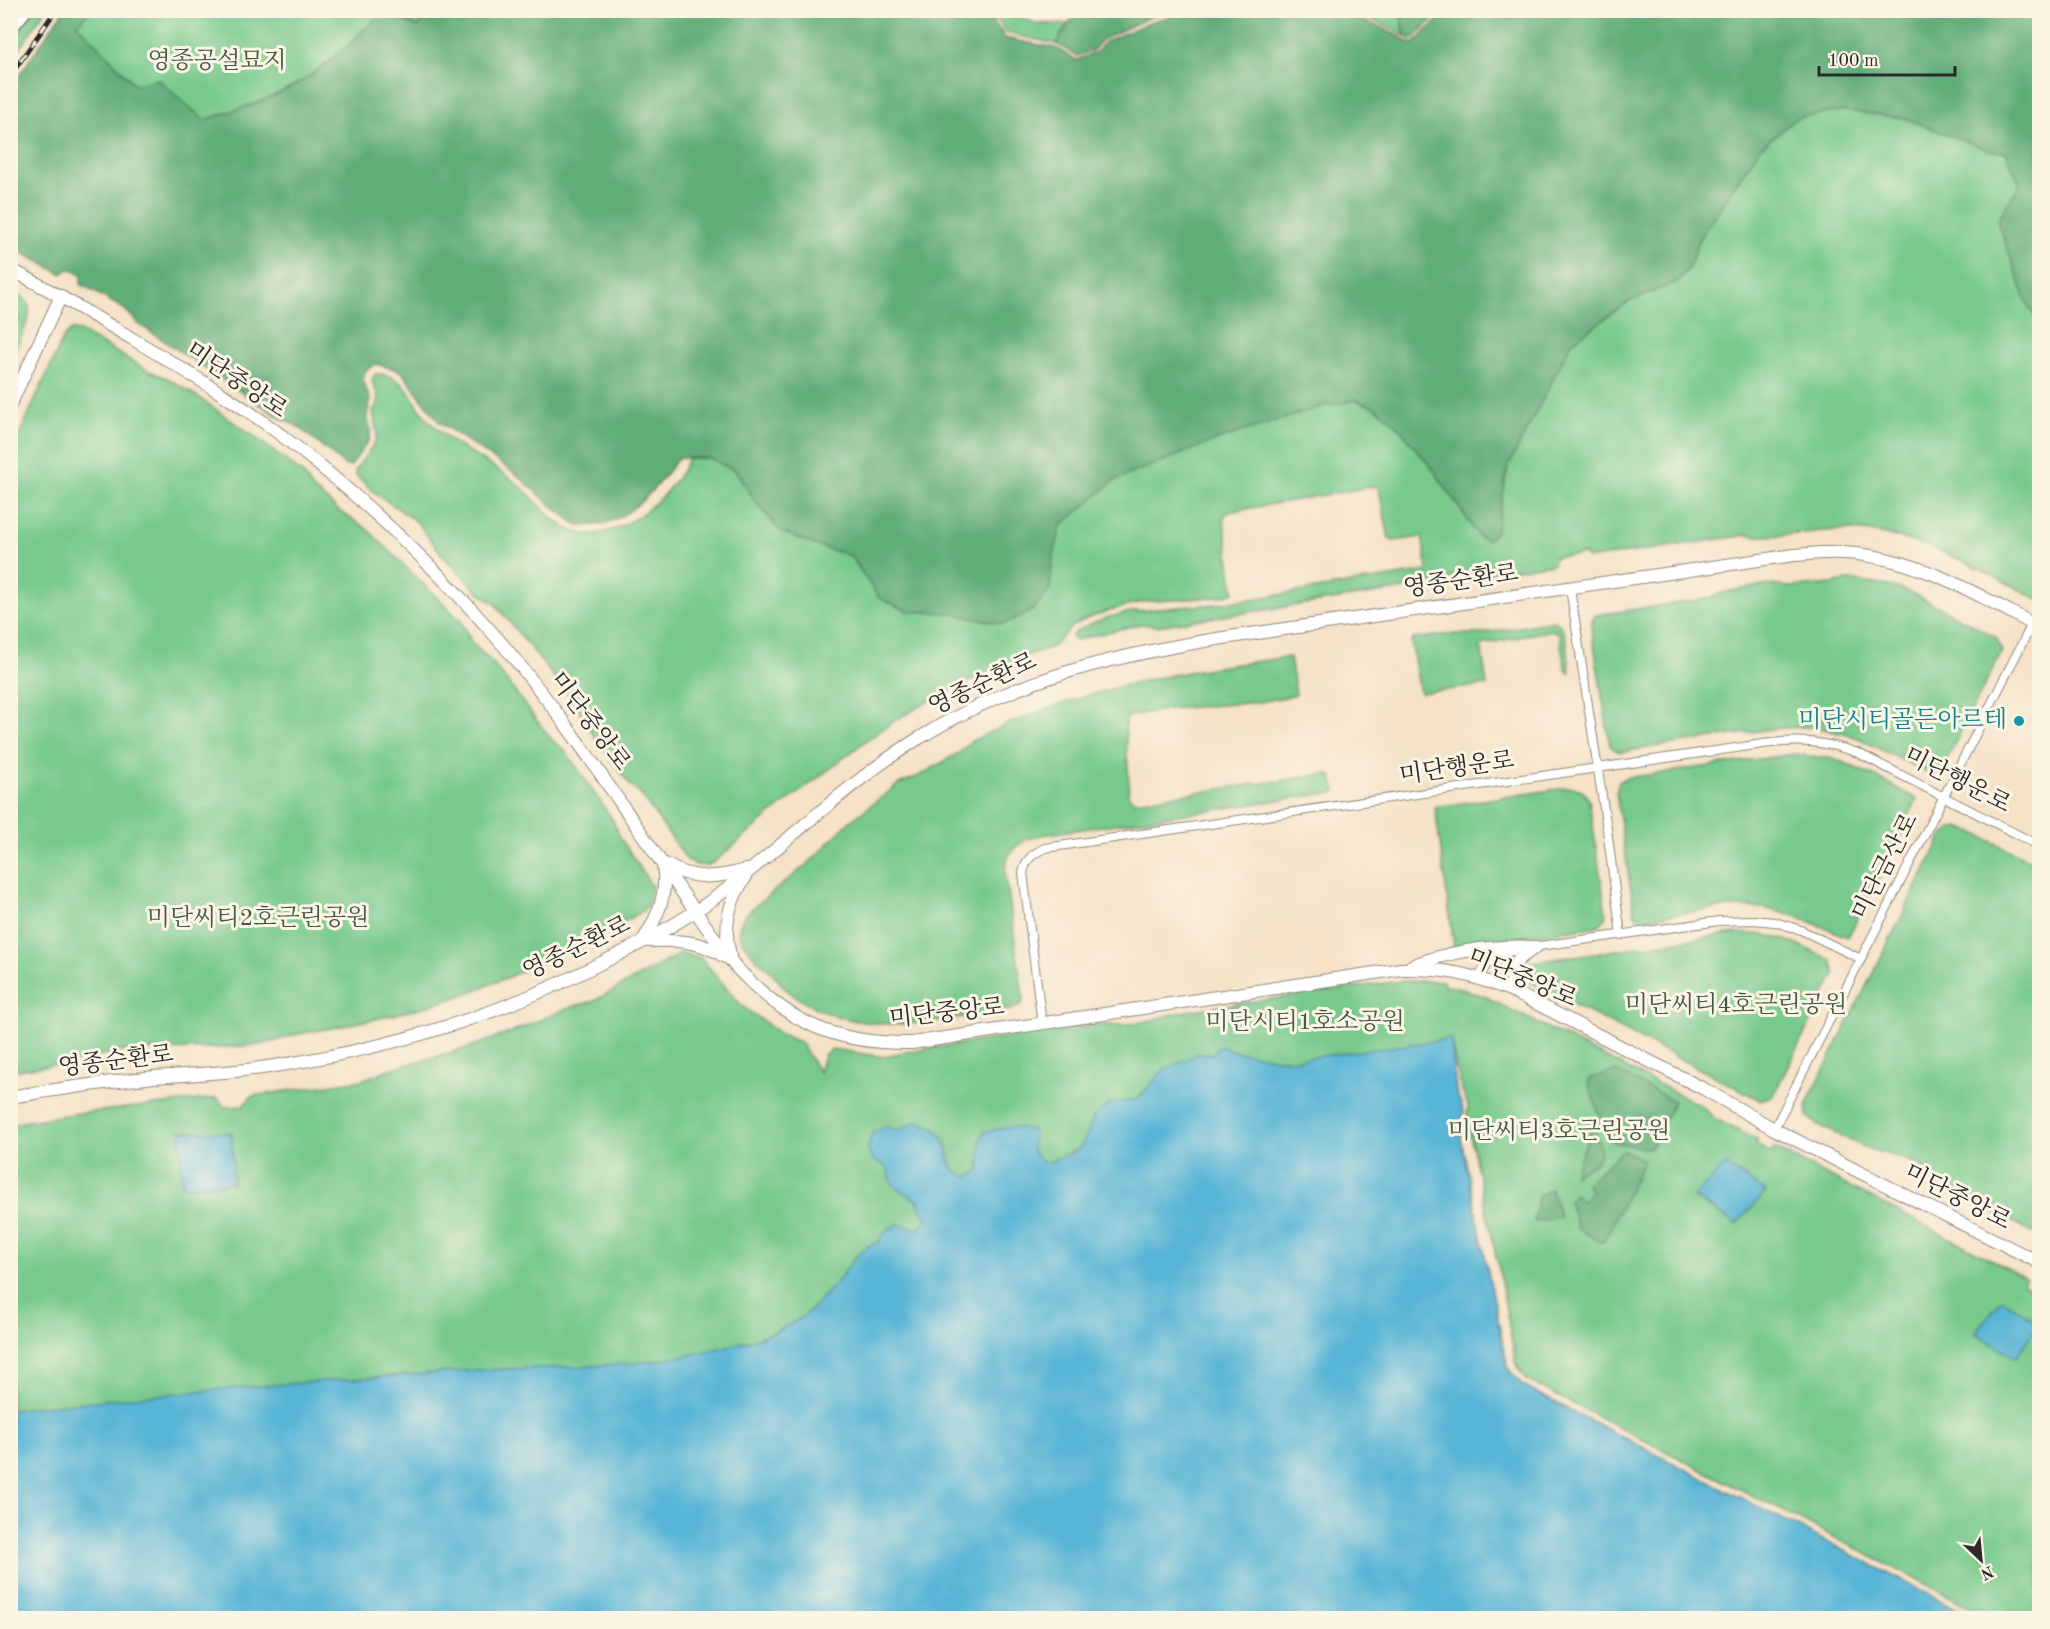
<svg xmlns="http://www.w3.org/2000/svg" width="2050" height="1629" viewBox="0 0 2050 1629" font-family="'Old Standard TT','Noto Serif KR',serif">
<style>
.green{fill:#77c98c;stroke:#517a5c;stroke-width:1.5}
.forest{fill:#61ad78;stroke:#466c52;stroke-width:1.5}
.water{fill:#58b5d6;stroke:#427080;stroke-width:1.5}
.lines{fill:none;stroke-linecap:round;stroke-linejoin:round}
.street-casing{stroke:#908679;stroke-width:10}
.secondary-casing{stroke:#908679;stroke-width:14}
.highway-casing{stroke:#908679;stroke-width:19}
.street{stroke:#fff;stroke-width:8}
.secondary{stroke:#fff;stroke-width:12}
.highway{stroke:#fff;stroke-width:16}
.rail-casing{stroke:#2b2b2b;stroke-width:5}
.rail{stroke:#fcf5e5;stroke-width:3;stroke-dasharray:9;stroke-linecap:butt}
.culture-dot{fill:#0f9aa8;stroke:#fcf5e5;stroke-width:2}
.labels{text-anchor:middle;dominant-baseline:central;stroke-width:6;stroke-linejoin:round;paint-order:stroke}
.park-label{font-size:24px;fill:#425a48;stroke:#fcf5e5}
.street-label{font-size:24px;fill:#2b2b2b;stroke:#fcf5e5}
.culture-label{font-size:24px;fill:#0d838f;stroke:#fcf5e5;text-anchor:end}
</style>
<rect width="100%" height="100%" fill="#fcf5e5"/>
<filter id="ink" filterUnits="userSpaceOnUse"><feTurbulence type="fractalNoise" baseFrequency=".0167" numOctaves="2"/><feDisplacementMap in="SourceGraphic" scale="12" xChannelSelector="R" yChannelSelector="G"/><feConvolveMatrix kernelMatrix="1 2 1 2 8 2 1 2 1" color-interpolation-filters="sRGB"/></filter>
<filter id="wash" filterUnits="userSpaceOnUse"><feTurbulence type="fractalNoise" baseFrequency=".008" numOctaves="4" result="noise"/><feDisplacementMap in="SourceGraphic" scale="24" xChannelSelector="R" yChannelSelector="G"/><feGaussianBlur stdDeviation="1.35" result="paint"/><feColorMatrix in="noise" values="0 0 0 0 0 0 0 0 0 0 0 0 0 0 0 0 0 1.4 0 .05"/><feComposite in="paint" operator="in"/></filter>
<g filter="url(#wash)">
<rect width="100%" height="100%" fill="#f5e2c7"/>
<g class="green">
<path d="M91,10l293,1c-28,26 -55,55 -89,74 -28,16 -61,25 -91,35l-46,-41 -22,6 -60,-61z"/>
<path d="M33,11h12l-34,50v-20z"/>
<path d="M386,11h43l-11,16z"/>
<path d="M992,11h13l32,13h31l-12,20 -50,-11z"/>
<path d="M1346,11h54l5,25 -25,-13z"/>
<path d="M1843,111l61,7 87,33 15,1 14,32 9,124 10,14v278c-60,-32 -121,-67 -191,-70 -34,-1 -68,9 -101,5l-159,24 -4,-5 -30,3 -1,7 -115,16 -13,6 -268,40 -16,-2 -61,15 -5,1 -3,-2 1,-4c43,-30 101,-24 151,-31 68,-9 136,-22 204,-32l-6,-34 -29,4 -4,-3 -10,-49 -4,-3 -146,26 -4,3 -1,4 10,73 -15,5 -77,5 -31,8 -25,9 -15,8 -17,19 -43,15 -82,40 -30,17 -33,23 -91,70 -61,51 -8,4 -9,-1 -10,-5 -45,-64 -12,-11 -48,-66 -6,-15 -81,-100 -17,-12 -35,-36 -26,-34 -42,-29 -19,-18 -1,-4 20,-29 2,-8 -4,-23 5,-10v-5l-6,-14 1,-5 3,-3c32,0 36,30 55,49 22,23 54,37 79,55 22,15 38,43 63,53 41,17 102,-37 115,-73h21l27,13 19,30 25,30 35,14 36,11 28,42 29,13 38,2 58,11 46,-34c1,-17 3,-49 11,-63 3,-6 47,-44 55,-48 27,-14 221,-84 242,-78 35,9 54,44 76,70 19,21 41,40 62,60l12,-64 64,-125 58,-41 47,-19 12,-14 11,-31 60,-89 38,-31z"/>
<path d="M11,291c5,3 12,6 16,11 9,13 -10,42 -16,55z"/>
<path d="M72,330l8,1 67,39 22,9 26,16 63,44 45,35 9,14 30,25 24,15 95,93 11,22 22,21 57,75 13,10 49,71 6,16 33,50 -3,16 -6,9c-64,35 -129,67 -198,90 -47,14 -94,24 -142,32 -16,3 -32,11 -48,12 -48,5 -98,4 -146,8l-23,7 -75,11v-618l53,-117z"/>
<path d="M1849,580l40,6 19,5 88,46 6,14 -60,118 -6,4 -6,1 -74,-37 -42,-10 -35,1 -158,24 -6,-2 -5,-4 -19,-120 1,-6 4,-5 110,-16 19,-7 43,-7 23,2 41,-3z"/>
<path d="M1554,621c16,7 14,37 16,53l-5,-7 -6,-34 -7,-3 -71,15 6,40 -67,8 -9,-51 2,-3 37,-5h29z"/>
<path d="M1290,657l6,38 -36,7 -91,7 -40,7 -4,4 4,63 -1,13 7,5 192,-27 5,3 4,15 -295,43c-20,5 -34,14 -36,35l18,127 -1,7 -8,5c-76,12 -159,34 -226,-18 -5,-4 -8,-9 -12,-14 -7,-8 -16,-14 -23,-22 -14,-16 -21,-25 -5,-43l63,-51 38,-39 50,-38 20,-8 41,-24 10,-10c102,-53 208,-71 320,-85z"/>
<path d="M1794,754l42,5 44,20 37,20 -31,66 -38,72 -52,-21 -33,-8 -37,-1 -82,12 -8,-3 -2,-5 -18,-118 3,-11 7,-4z"/>
<path d="M1572,787l10,3 7,10 17,113 -1,6 -7,7 -144,21 -19,-140z"/>
<path d="M1958,827l13,4 68,34v370l-88,-44c-12,-8 -21,-19 -33,-26 -14,-8 -30,-10 -45,-15 -12,-4 -59,-25 -66,-34v-12l3,-7 132,-260 10,-9z"/>
<path d="M1735,933c42,0 60,10 96,27l4,14 -62,122 -13,4 -236,-121 2,-16z"/>
<path d="M681,953l20,5 40,47 40,29 19,8 19,30 5,-17 8,-6 53,8 19,-5 186,-27c10,-1 20,1 29,0 25,-1 44,-9 67,-14l214,-30h43l1,5 11,1 29,9 216,109 14,13 43,22 -2,4 16,9 3,-5 218,112 34,18 -3,6 16,8v326h-47l-466,-238 -10,-15 -17,-95 -32,-149 1,-16 -6,-14 -10,-44 4,44 8,21 -3,9v18l46,226 3,6 13,15 452,232h-1964v-494l61,-10 145,-16 8,9 18,-1 9,-10 110,-16 25,-10 83,-23 44,-16 57,-24 23,-6z"/>
</g>
<g class="forest">
<path d="M429,10l558,1 18,27 51,10 20,12 21,-8 7,-10 48,-21 37,-10h147l45,16 32,17 31,-30 1,-3h594v311l-10,-14 -32,-88 23,-36 -14,-32 -15,-1 -87,-33 -61,-7 -45,6 -38,31 -60,89 -11,31 -12,14 -47,19 -58,41 -64,125 -12,64 -8,9 -9,-3 -44,-65 -39,-48 -20,-16 -20,-8 -32,6 -102,32 -107,42 -54,46 -9,37 -2,27 -18,21 -28,13 -58,-11 -38,-2 -29,-13 -28,-42 -36,-11 -35,-14 -25,-30 -19,-30 -27,-13h-31c-19,26 -40,54 -72,65 -8,3 -19,2 -28,3l-25,-19 -36,-32 -78,-53 -38,-51 -25,-7 -10,6 -3,10 7,19 -3,18 4,13 -2,10 -18,26h-5l-49,-40 -17,-8 -140,-93 -16,-16 -43,-25 1,-10 -14,-5 -6,5 -51,-27v-160l52,-76h28l-14,13 58,61 23,-6 46,41c31,-10 63,-19 91,-35 34,-19 61,-48 89,-74l34,16z"/>
<path d="M1163,10l1,4 -14,3 -49,23 -7,10 -17,6 -21,-12 12,-20 12,-13z"/>
<path d="M1400,11v-1l42,1 -30,29 -7,-4z"/>
<path d="M1616,1071l58,30 -23,46 -5,1 -33,-6 -5,-4 -20,-55 3,-5z"/>
<path d="M1591,1130h4c11,31 5,30 -21,45z"/>
<path d="M1626,1151l18,10 -40,80 -4,1 -22,-13 -9,-27 6,-8 7,7 10,-10 -6,-7 35,-32z"/>
<path d="M1551,1189l9,28 -26,5 4,-25z"/>
</g>
<g class="water">
<path d="M1451,1039l5,52 8,21 -3,9v18l46,226 3,6 13,15 452,232h-1964v-208c151,-17 302,-29 454,-39 77,-5 157,-1 233,-18 33,-7 74,-16 103,-35 12,-9 22,-22 32,-32 15,-14 23,-40 45,-43l7,-12 13,-7 21,5 8,-10 -7,-10 -2,-8 -25,-16 -6,-18 -16,-8 -3,-12 4,-14 14,-6 13,3 19,-9c9,5 18,6 24,15 12,16 0,35 28,41l10,-8v-27l4,-10c15,-3 35,-8 49,-1l1,5 -2,14 10,12h7l30,-13 8,-14 7,-19 15,-12 29,-5 25,-29 35,-16h15l5,-7h5l14,5 54,8z"/>
<path d="M180,1131l52,2 1,50 -51,4z"/>
<path d="M1725,1165l41,27 -30,32 -43,-27z"/>
<path d="M2002,1299l37,24 -23,35 -41,-25z"/>
</g>
</g>
<g filter="url(#ink)">
<g class="lines">
<g class="street-casing">
<g id="street">
<path d="M1570,588l36,234 15,113"/>
<path d="M1532,947l187,-26 34,-1 22,2 26,8 60,29"/>
<path d="M1479,978c8,-18 15,-24 34,-27"/>
<path d="M1042,1024l-19,-151c3,-14 9,-19 22,-25l718,-104c36,-5 61,-3 95,9l182,93"/>
<path d="M1774,1129l258,-505"/>
</g>
</g>
<g class="secondary-casing">
<g id="secondary">
<path d="M10,269c52,27 101,57 151,87 41,25 82,50 120,79 81,62 156,133 223,211 85,101 152,215 231,320 53,57 99,78 177,77l489,-74c44,-1 69,5 109,21l194,99 70,40 266,134"/>
<path d="M10,405l51,-109"/>
<path d="M665,864c28,17 51,14 81,6"/>
<path d="M644,939c14,-23 24,-45 19,-74"/>
<path d="M647,941c29,-1 54,-1 78,16"/>
<path d="M730,955c-7,-27 -1,-54 15,-77"/>
<path d="M1411,966c40,-15 83,-21 125,-19"/>
<path d="M1521,996c-19,-27 -9,-33 15,-49"/>
<path d="M10,1097c48,-8 97,-15 145,-20 38,-3 76,-4 113,-10 107,-16 213,-45 311,-93 49,-24 100,-49 144,-82 65,-50 123,-108 193,-152 97,-61 196,-84 307,-102l571,-83c16,-1 33,-3 50,-2 73,4 133,41 196,75"/>
</g>
</g>
<g class="highway-casing">
<path id="highway" d="M10,26l13,-16"/>
</g>
<use href="#street" class="street"/>
<use href="#secondary" class="secondary"/>
<use href="#highway" class="highway"/>
<g class="rail-casing">
<path id="rail" d="M10,76l46,-66"/>
</g>
<use href="#rail" class="rail"/>
</g>
</g>
<circle class="culture-dot" cx="2019" cy="721" r="6"/>
<g class="labels">
<g class="park-label">
<text x="217" y="62">영종공설묘지</text>
<text x="258" y="919">미단씨티2호근린공원</text>
<text x="1736" y="1006">미단씨티4호근린공원</text>
<text x="1305" y="1023">미단시티1호소공원</text>
<text x="1559" y="1132">미단씨티3호근린공원</text>
</g>
<g class="street-label">
<text transform="translate(236 381) rotate(34)">미단중앙로</text>
<text transform="translate(1461 582) rotate(-8)">영종순환로</text>
<text transform="translate(983 685) rotate(-25)">영종순환로</text>
<text transform="translate(589 722) rotate(53)">미단중앙로</text>
<text transform="translate(1457 769) rotate(-8)">미단행운로</text>
<text transform="translate(1957 781) rotate(27)">미단행운로</text>
<text transform="translate(1886 867) rotate(-63)">미단금산로</text>
<text transform="translate(577 949) rotate(-26)">영종순환로</text>
<text transform="translate(1522 979) rotate(23)">미단중앙로</text>
<text transform="translate(947 1014) rotate(-6)">미단중앙로</text>
<text transform="translate(116 1062) rotate(-7)">영종순환로</text>
<text transform="translate(1957 1198) rotate(27)">미단중앙로</text>
</g>
<g class="culture-label">
<text x="2007" y="721">미단시티골든아르테</text>
</g>
</g>
<rect width="2050" height="1629" fill="none" stroke="#fcf5e5" stroke-width="36"/>
<g transform="translate(1981 1560) rotate(154)" stroke="#fcf5e5" stroke-width="4.5" paint-order="stroke">
<path d="M0-4.5L10 22L0 15L-10 22Z" fill="#2b2b2b"/>
<text y="-9" font-size="16" font-weight="bold" text-anchor="middle" fill="#2b2b2b">N</text>
</g>
<path d="M1819 66v9h136v-9" fill="none" stroke="#2b2b2b" stroke-width="3"/>
<text x="1828" y="66" font-size="18" fill="#2b2b2b" stroke="#fcf5e5" stroke-width="4.5" paint-order="stroke">100 m</text>
</svg>
